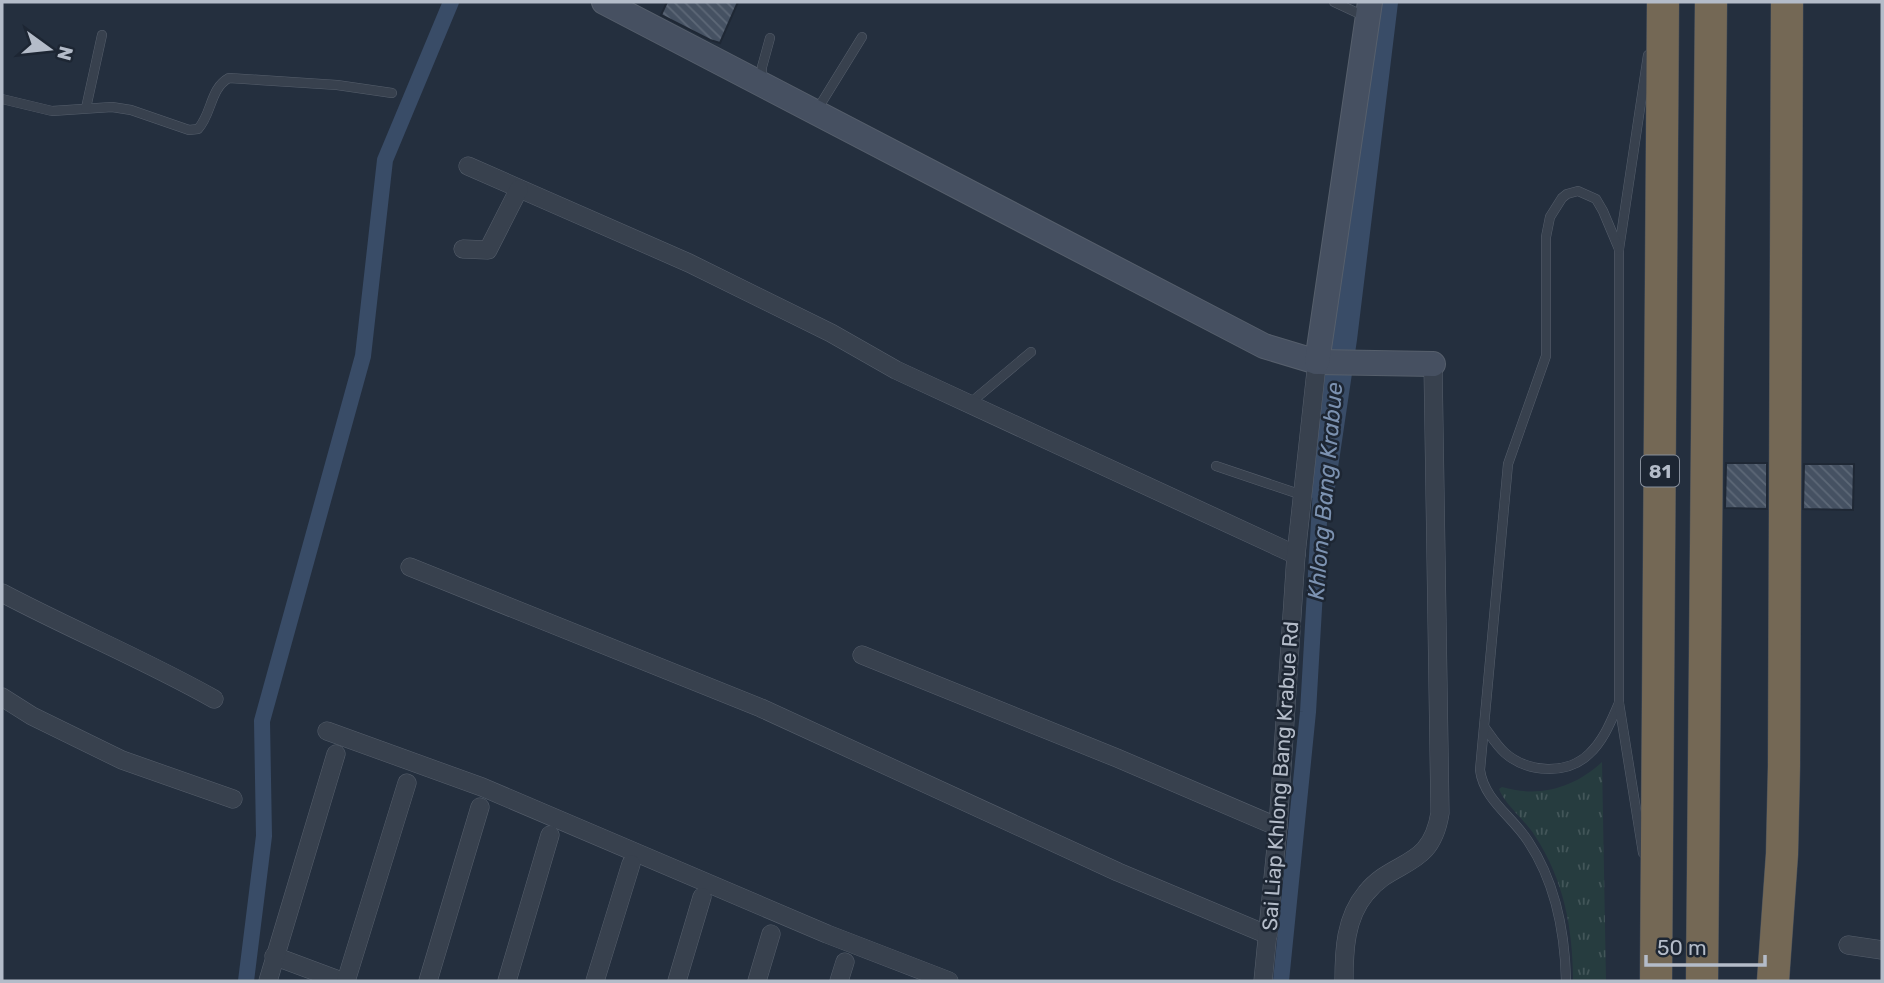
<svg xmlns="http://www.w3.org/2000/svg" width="1884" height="983" viewBox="0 0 1884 983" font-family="Rubik,sans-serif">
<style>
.grass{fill:url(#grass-tufts)}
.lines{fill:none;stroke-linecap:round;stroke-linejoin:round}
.canal{stroke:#394c67;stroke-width:16}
.river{stroke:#394c67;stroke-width:28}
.building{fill:url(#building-back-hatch);stroke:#1f2835;stroke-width:2}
.lane-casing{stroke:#565f6c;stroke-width:10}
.street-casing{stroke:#565f6c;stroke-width:19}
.secondary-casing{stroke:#565f6c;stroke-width:26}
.highway-casing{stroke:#434c59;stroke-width:33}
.lane{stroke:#38414e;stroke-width:9}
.street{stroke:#38414e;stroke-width:18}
.secondary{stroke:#465061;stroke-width:24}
.highway{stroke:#746855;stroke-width:32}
.labels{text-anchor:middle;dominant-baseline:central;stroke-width:5;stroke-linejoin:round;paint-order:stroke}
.shield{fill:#1d2633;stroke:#878f9c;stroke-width:2}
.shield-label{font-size:19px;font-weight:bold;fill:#b4bcc9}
.street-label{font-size:21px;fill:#b4bcc9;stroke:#1d2633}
.water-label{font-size:23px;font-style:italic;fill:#7c92b1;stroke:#1d2633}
</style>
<defs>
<pattern id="grass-tufts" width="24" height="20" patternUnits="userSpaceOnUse" patternTransform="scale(1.75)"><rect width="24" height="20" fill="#263c3f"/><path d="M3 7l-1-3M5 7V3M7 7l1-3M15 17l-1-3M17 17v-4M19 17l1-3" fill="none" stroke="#435659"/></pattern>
<pattern id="building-back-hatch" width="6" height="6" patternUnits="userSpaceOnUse" patternTransform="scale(1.75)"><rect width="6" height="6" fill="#455162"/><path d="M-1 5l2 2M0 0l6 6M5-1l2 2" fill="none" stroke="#5d6877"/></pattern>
</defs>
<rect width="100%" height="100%" fill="#242f3e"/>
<path class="grass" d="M1602,762l4,219h-33c0,-52 -9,-101 -38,-145 -10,-16 -29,-30 -36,-47l3,-2c37,11 72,1 100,-25z"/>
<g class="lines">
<g class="canal">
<path d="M246,981l18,-145 -2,-115 101,-365 22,-196 66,-158"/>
<path d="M1281,981l27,-269 13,-225"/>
</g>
<path class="river" d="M1321,487l22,-148 41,-337"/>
</g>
<g class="building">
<path d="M667,2h71l-18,41 -10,-3 -49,-25z"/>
<path d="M1726,463h41v46l-42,-1z"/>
<path d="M1804,464h50l-1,46 -50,-1z"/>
</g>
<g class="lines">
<g class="lane-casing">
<g id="lane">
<path d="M1334,2l30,14"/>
<path d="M762,80v-13l8,-29"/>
<path d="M2,99l50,12 60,-4 19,3 58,20 9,-1c14,-15 12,-41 31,-51l108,7 55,8"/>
<path d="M86,108l16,-73"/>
<path d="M817,110l45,-73"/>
<path d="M969,404l62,-52"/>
<path d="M1216,466l86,29"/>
<path d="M1485,728c6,8 12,18 20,25 23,20 62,22 84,1 15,-14 22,-33 30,-51"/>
<path d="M1643,853l-24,-150v-454l29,-194"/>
<path d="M1566,981c-1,-50 -10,-98 -38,-140 -16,-25 -44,-41 -48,-71l28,-306 38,-108v-119l4,-20 12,-19 5,-4 11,-3 18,8 7,12 16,38"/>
</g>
</g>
<g class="street-casing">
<g id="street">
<path d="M468,166l221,97 142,70 65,37 400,185"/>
<path d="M463,249l25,1 31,-61"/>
<path d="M410,567l351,141 357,164 150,63"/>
<path d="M2,593c70,37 143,67 212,106"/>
<path d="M862,655l255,103 161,69"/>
<path d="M2,697l30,19 90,44 111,39"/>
<path d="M327,731l155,56 345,147 122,47"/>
<path d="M1848,945l34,5"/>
<path d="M274,956l67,25"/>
<path d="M268,981l68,-227"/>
<path d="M346,981l61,-198"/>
<path d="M428,981l52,-174"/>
<path d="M507,981l43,-146"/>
<path d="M595,981l36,-117"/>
<path d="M677,981l25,-84"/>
<path d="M757,981l14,-47"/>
<path d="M839,981l6,-19"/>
<path d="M1263,981l15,-154 18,-272 21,-193"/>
<path d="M1344,981c0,-30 1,-63 22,-88 28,-35 65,-23 74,-80l-7,-449"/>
</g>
</g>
<g class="secondary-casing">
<g id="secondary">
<path d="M604,2l660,344 53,16 116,2"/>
<path d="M1317,362l53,-360"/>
</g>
</g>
<g class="highway-casing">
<g id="highway">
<path d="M1656,981l7,-979"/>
<path d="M1702,981l9,-979"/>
<path d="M1773,981l9,-127 2,-88 3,-764"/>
</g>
</g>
<use href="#lane" class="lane"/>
<use href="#street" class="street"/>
<use href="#secondary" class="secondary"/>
<use href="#highway" class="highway"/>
</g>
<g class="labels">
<rect class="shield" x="1641" y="455.5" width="38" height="31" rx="5"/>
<g class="shield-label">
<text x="1660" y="471">81</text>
</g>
<g class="street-label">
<text transform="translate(1280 776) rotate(-86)">Sai Liap Khlong Bang Krabue Rd</text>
</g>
<g class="water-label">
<text transform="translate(1325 491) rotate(-85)">Khlong Bang Krabue</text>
</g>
</g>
<rect width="1884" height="983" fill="none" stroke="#b4bcc9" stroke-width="7"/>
<g transform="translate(49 49) rotate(105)" stroke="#1d2633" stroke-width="5" paint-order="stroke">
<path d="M0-5L12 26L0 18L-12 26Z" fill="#b4bcc9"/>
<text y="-10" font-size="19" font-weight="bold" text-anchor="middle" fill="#b4bcc9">N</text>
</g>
<path d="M1646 955v10h119v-10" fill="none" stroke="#b4bcc9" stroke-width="3.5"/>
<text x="1657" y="955" font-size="21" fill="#b4bcc9" stroke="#1d2633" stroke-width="5" paint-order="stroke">50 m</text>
</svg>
